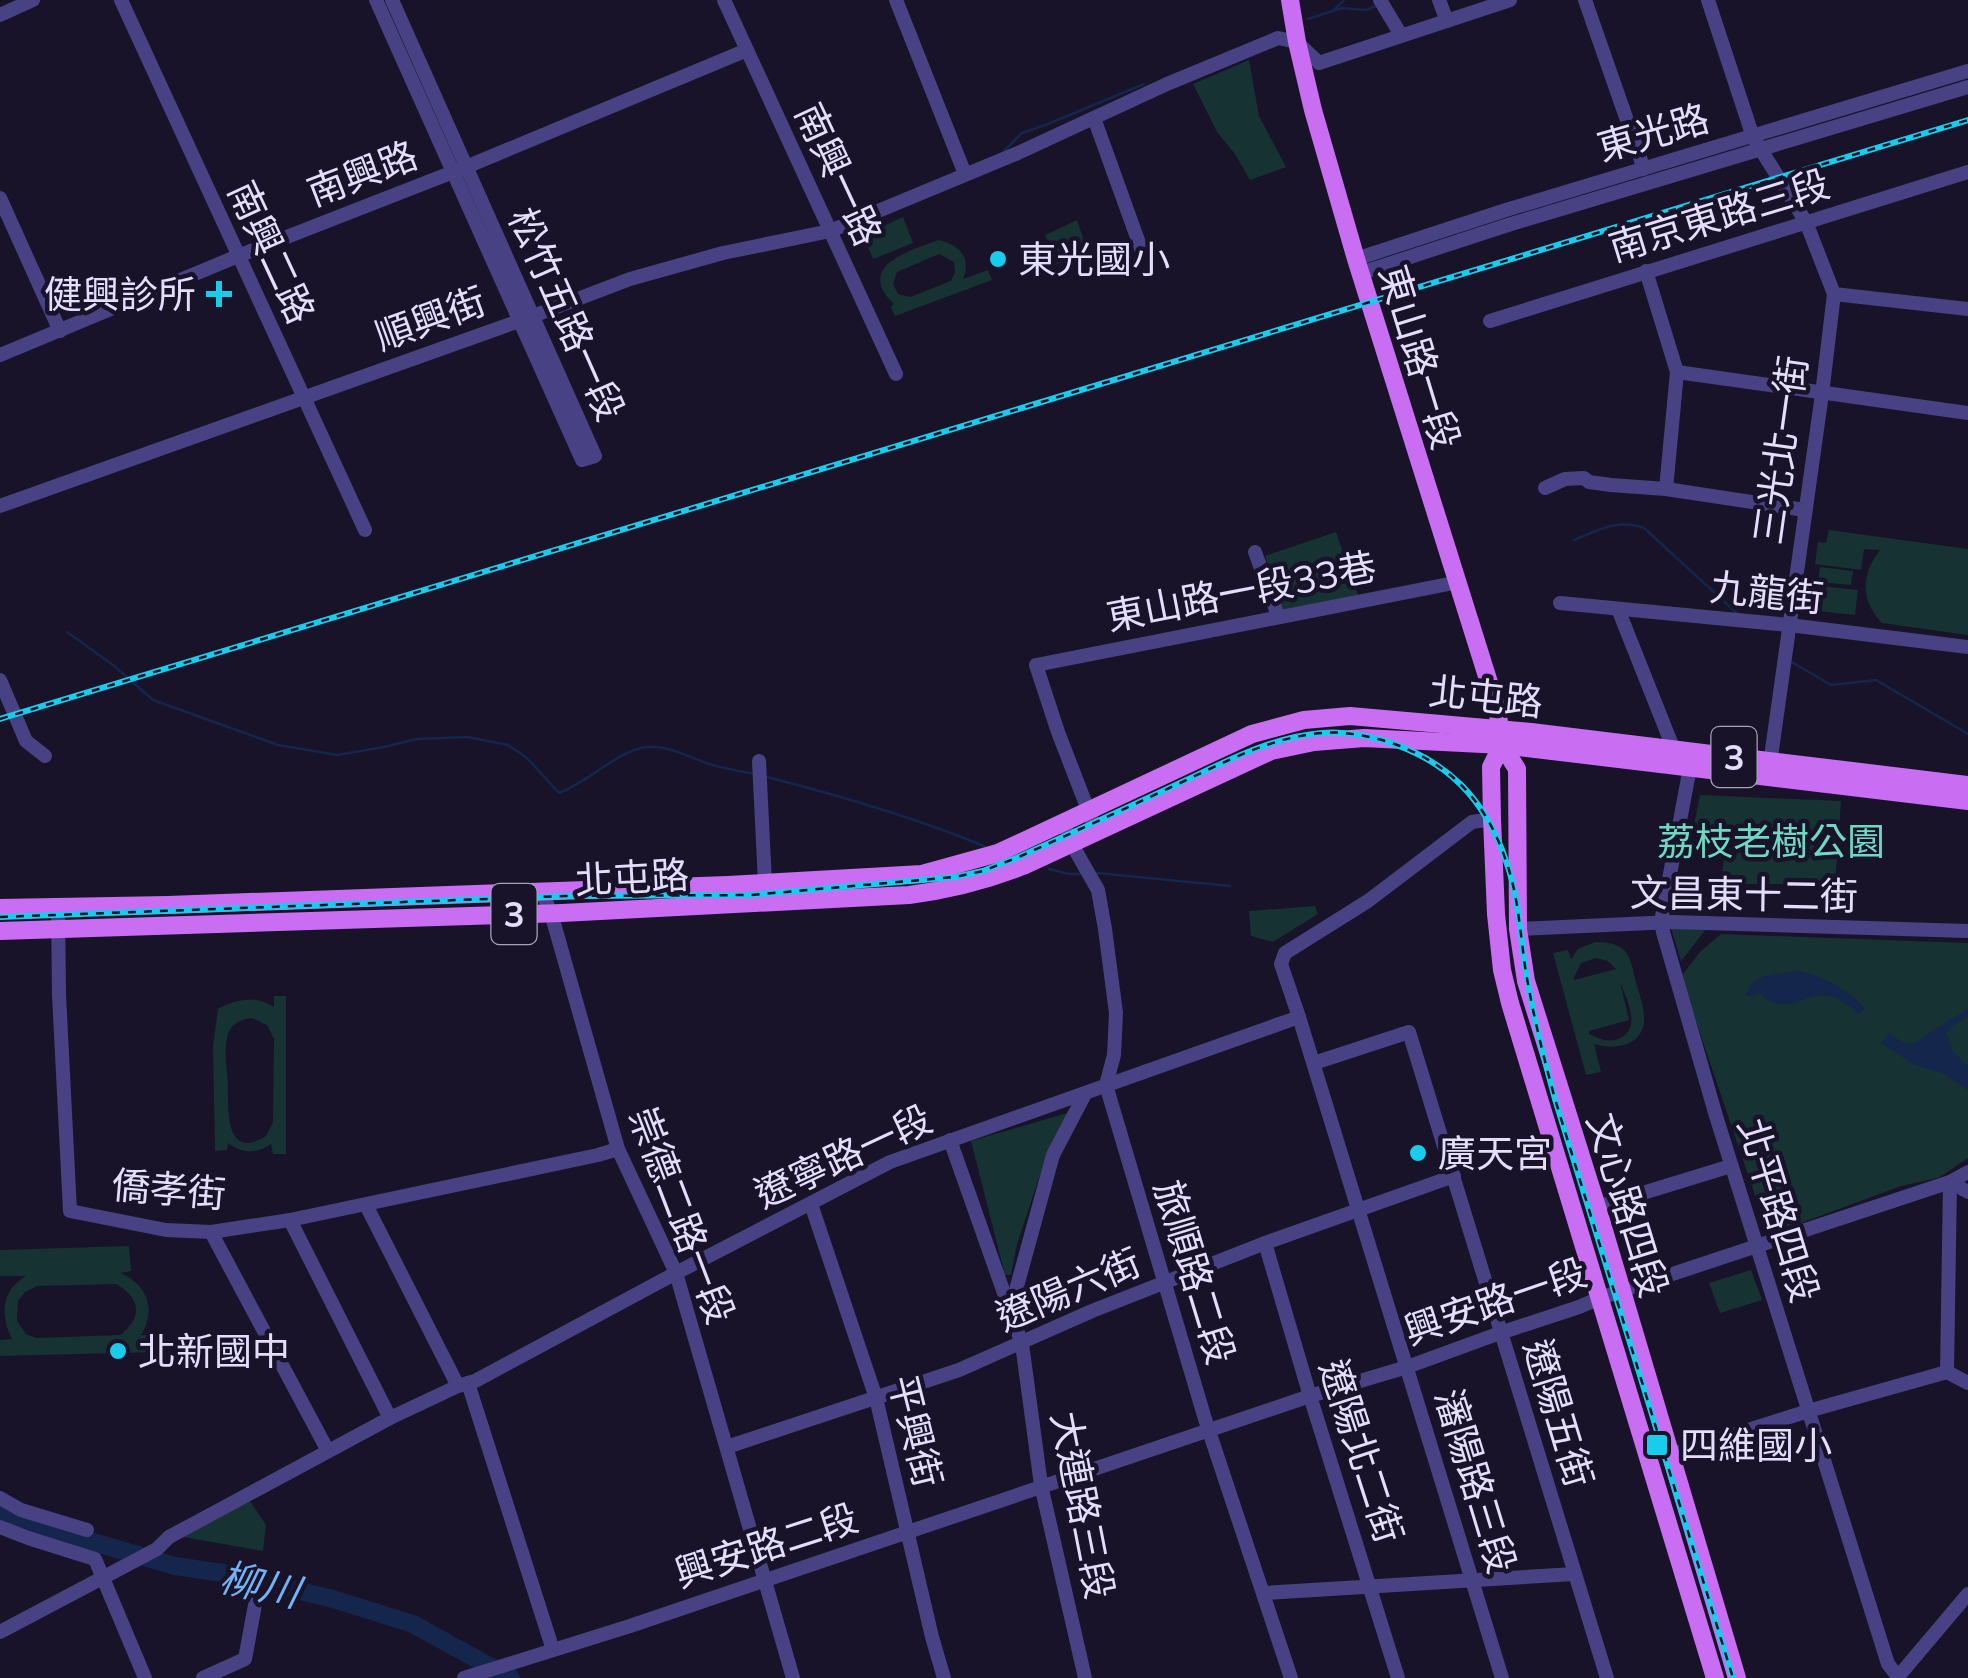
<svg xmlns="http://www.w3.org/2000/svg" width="1968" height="1678" viewBox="0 0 1968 1678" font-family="Mulish,'Noto Sans TC',sans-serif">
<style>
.green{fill:#163233;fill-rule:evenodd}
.water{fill:#14264c}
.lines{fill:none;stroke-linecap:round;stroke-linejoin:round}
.stream{stroke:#14264c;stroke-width:2.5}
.river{stroke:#14264c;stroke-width:18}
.minor{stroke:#484284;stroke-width:14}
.major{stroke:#c96ef3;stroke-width:18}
.rail-casing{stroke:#1accec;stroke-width:6}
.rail{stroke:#181329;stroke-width:2.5;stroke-dasharray:8;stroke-linecap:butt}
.poi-dot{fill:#1accec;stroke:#181329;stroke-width:4}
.labels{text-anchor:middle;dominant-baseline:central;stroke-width:9;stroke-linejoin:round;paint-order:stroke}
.shield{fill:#181329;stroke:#a6a1bd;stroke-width:2.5}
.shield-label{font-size:35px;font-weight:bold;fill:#e3defc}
.street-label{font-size:38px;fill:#e3defc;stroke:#181329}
.poi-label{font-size:38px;fill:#e3defc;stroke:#181329;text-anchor:start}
.park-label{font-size:38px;fill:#6ed8c3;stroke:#181329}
.water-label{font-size:40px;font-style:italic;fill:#74b2f4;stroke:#181329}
</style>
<rect width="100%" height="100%" fill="#181329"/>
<g class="green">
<path d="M1249,60l10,56 27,51 -36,13 -15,-26 -18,-22 -24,-48z"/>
<path d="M903,217l10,26 -40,16 -10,-24z"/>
<path d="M1077,220l10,29 -3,1 1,4 -28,10 -12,-29z"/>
<path d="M938,240c21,4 34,18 25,39l25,-9 4,10 -97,36 -4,-9 3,-3c-40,-38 16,-53 44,-64zM939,254l15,8 1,10 -4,9 -41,16 -12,-3 -5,-10 4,-12z"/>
<path d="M1829,530l139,19v86l-86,-12c-22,-23 -21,-49 -2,-73l-16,-1 -3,21 -46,-6 3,-22 8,1z"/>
<path d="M1336,532l22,63 -76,18 -17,-57z"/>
<path d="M1820,567l33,4 -2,14 -33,-3z"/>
<path d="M1811,585l47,5 -3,25 -47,-5z"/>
<path d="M1700,795l141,6 -6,83h-114l6,-51 -33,-8z"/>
<path d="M1315,906l3,8 -45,28 -22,-6 -2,-25z"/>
<path d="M1671,928l35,1 -25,32z"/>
<path d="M1721,934l247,9v215l-30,20 -37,8 -130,48 -13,-30 -75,-221v-9l17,-22z"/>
<path d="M1595,942c10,0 23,1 30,9 7,8 8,21 11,31 3,12 9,26 8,39 -2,26 -31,29 -50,23l7,28 -15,3 -33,-122 15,-3 3,9 7,-10zM1596,958l12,3 8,8 -42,11v-3l7,-14zM1620,982c6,15 21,44 2,55 -11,7 -22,2 -33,-3v-3l40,-11z"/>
<path d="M274,996h12v158h-13l-2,-10c-15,10 -28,10 -43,-1l-1,7 -12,1 -2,-105 5,-37c20,-10 36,-14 56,-2zM252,1018l15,7 7,14 -1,83 -7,14c-41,26 -38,-28 -38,-52 -1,-16 -6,-42 3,-56 6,-7 13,-9 21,-10z"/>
<path d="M1071,1112l-23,39 -31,93 -6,31h-6l-34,-134z"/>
<path d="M129,1246l2,25 -11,2c27,11 37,36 21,62h17l1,17 -159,4v-16l12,-1c-12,-25 -11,-48 14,-63h-26v-26zM116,1284c25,14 27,34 4,51l-84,3 -10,-4 -9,-13 1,-20 7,-9 12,-6z"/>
<path d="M1751,1270l11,30 -42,13 -11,-30z"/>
<path d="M248,1498l18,27 -3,26 -97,-17z"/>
</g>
<g class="water">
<path d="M1796,971c26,4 51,18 69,37l-6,6c-45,-41 -54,0 -87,-12 -5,-2 -9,-6 -13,-9l-11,4 -2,-2c10,-25 28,-19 50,-24z"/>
<path d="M1968,1008v8l-17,11 -5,6 6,17 16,16v24l-26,-17 -29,-9 -32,-21 8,-10c27,21 30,5 51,-7 10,-6 19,-11 28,-18z"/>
</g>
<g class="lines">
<g class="stream">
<path d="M1334,10l10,-10"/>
<path d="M1308,19l34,-11 24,2 13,-5"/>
<path d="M1004,151l18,-18 26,-9 96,-40"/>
<path d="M1574,540c23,-9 44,-22 70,-12l95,87"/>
<path d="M67,632l46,33 40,35 125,45 59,10 47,-8 33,-8 50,-2 41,8 19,13 32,35c27,-10 56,-39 82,-45 25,-6 52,12 75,18 13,3 26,6 39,8"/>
<path d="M1790,661l41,24 45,-5 92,54"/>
<path d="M767,777c74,19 147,40 217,69"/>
<path d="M1049,869l20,5h12"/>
<path d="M1097,873l133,13"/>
</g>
<path class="river" d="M0,1511l15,8 160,47 54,8 104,25 80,25 98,54"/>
<g class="minor">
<path d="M121,0l244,530"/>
<path d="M376,0l206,460 13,-4 -203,-456"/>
<path d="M724,0l172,374"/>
<path d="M896,0l69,174"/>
<path d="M1380,0l21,35"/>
<path d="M1439,0l8,21"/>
<path d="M1585,0l59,169"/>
<path d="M1708,0l45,137 53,85 28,72 -12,100 -53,377"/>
<path d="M0,15l33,-15"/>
<path d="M1094,118l49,136"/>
<path d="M0,198l60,133"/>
<path d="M1356,259l150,-49 462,-139"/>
<path d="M1646,271l31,101 -11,117"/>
<path d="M1361,273l150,-49 457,-137"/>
<path d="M1834,294l134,15"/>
<path d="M1490,321l478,-149"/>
<path d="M0,355l238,-99 228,-89 281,-117"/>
<path d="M1677,372l291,41"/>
<path d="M1545,488l20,-9 19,-1 5,4 22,3 55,4 139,21"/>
<path d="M0,506l533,-190 97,-37 93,-26 107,-22 188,-78 149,-69 111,-46 19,4 22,21 191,-63"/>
<path d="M1255,552l23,64"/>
<path d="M1560,603l229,22 179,22"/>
<path d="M1618,609l56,141"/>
<path d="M0,680l26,61 19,15"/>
<path d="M759,761l6,122"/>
<path d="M1691,762l-30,160 2,10 53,184 172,548 11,14"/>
<path d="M1063,823l15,32 20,35 7,39 11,84 -2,42 -8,30 99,334 86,259"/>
<path d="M1097,833l-39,-101 -22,-67 423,-83"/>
<path d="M541,891l10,22 67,236 58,124 117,405"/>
<path d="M58,907l1,88 11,216 96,19 45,2 79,-12 308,-65 20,-6"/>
<path d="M1518,929l154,-7 296,9"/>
<path d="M1299,1017l203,661"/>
<path d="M1314,1063l95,-31 198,646"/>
<path d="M950,1140l72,204 19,141 44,193"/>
<path d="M811,1204l65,194 56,239 12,41"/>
<path d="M366,1205l92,181"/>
<path d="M1597,1207l134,-41"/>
<path d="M290,1220l100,198"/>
<path d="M211,1232l117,219"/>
<path d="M1265,1243l45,153 88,282"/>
<path d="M1019,1318l-3,-28 37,-135 32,-61"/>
<path d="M1947,1372l3,-190 18,-10"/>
<path d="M468,1383l85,267"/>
<path d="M727,1447l232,-77 133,-59 173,-68 189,-67"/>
<path d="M1670,1455l138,-44 139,-39 21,11"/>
<path d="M0,1498l21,12 66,20"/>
<path d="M0,1527l28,11 67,21 50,119"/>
<path d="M1264,1593l310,-19"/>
<path d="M0,1632l157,-83 12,-12 221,-119 68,-32 17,-5 201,-108 214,-111 409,-145 -18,-53 4,-11 83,-52 104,-79 20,-3"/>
<path d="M203,1678l42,-19 12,-65"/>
<path d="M464,1678l166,-52 680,-230 97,-29 93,-34 79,-26 21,-9 350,-116 18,10"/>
<path d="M1897,1678l71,-84"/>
</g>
<g class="major">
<path d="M1290,0l7,42 16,68 43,149 141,449 5,37 15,24 1,160 8,52 71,226 140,471"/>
<path d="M1502,745l-11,22 1,52 4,95 6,56 8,33 205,675"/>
<path d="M0,908l168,-3 560,-20 194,-11 76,-21 254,-119 52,-14 46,-4 181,16 437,53"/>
<path d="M0,931l562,-18 347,-18c40,-5 76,-14 114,-29l248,-115 43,-9 50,-4 138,7 466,56"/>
</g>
<g class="rail-casing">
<g id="rail">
<path d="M0,719l1968,-599"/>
<path d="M0,917l566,-21 185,-1 204,-18 28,-6 38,-15c53,-24 106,-48 159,-73 45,-21 91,-46 142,-50 20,-2 40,2 60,7 64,19 103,58 124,121 12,33 14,70 19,105 7,45 18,89 30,133l178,579"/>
</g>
</g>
<use href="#rail" class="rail"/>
</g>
<g class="poi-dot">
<circle cx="998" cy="259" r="10"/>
<path d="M214 279h10v10h10v10h-10v10h-10v-10h-10v-10h10z"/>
<circle cx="1418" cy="1153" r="10"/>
<circle cx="118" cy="1351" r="10"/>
<rect x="1645" y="1433" width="24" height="24" rx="5"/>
</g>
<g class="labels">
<g class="shield">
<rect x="1711.5" y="727" width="45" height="60" rx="8"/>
<rect x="491.5" y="884" width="45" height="60" rx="8"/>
</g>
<g class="shield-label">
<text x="1734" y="757">3</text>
<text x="514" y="914">3</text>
</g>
<g class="street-label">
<text transform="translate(1653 132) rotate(-16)">東光路</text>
<text transform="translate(362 173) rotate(-21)">南興路</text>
<text transform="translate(839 174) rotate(65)">南興一路</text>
<text transform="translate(1719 215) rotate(-17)">南京東路三段</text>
<text transform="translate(272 252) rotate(65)">南興二路</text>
<text transform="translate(567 314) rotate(66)">松竹五路一段</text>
<text transform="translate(430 318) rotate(-20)">順興街</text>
<text transform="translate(1420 357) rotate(73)">東山路一段</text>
<text transform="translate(1780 450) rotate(-82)">三光北一街</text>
<text transform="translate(1241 591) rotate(-11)">東山路一段33巷</text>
<text transform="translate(1767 592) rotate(6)">九龍街</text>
<text transform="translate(1486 696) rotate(6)">北屯路</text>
<text transform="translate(632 877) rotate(-3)">北屯路</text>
<text transform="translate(1744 894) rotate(1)">文昌東十二街</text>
<text transform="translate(843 1156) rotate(-25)">遼寧路一段</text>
<text transform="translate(169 1189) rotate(5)">僑孝街</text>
<text transform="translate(1628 1205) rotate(73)">文心路四段</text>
<text transform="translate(1779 1210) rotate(73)">北平路四段</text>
<text transform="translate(682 1215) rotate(69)">崇德二路一段</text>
<text transform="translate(1195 1272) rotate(73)">旅順路二段</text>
<text transform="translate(1068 1289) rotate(-23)">遼陽六街</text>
<text transform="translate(1495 1301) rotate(-19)">興安路一段</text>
<text transform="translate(1559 1413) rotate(73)">遼陽五街</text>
<text transform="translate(916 1431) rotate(76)">平興街</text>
<text transform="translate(1362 1451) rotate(72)">遼陽北二街</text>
<text transform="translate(1476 1481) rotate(73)">瀋陽路三段</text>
<text transform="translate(1083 1505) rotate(79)">大連路三段</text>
<text transform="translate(766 1545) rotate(-18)">興安路二段</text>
</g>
<g class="poi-label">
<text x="1018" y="259">東光國小</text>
<text x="196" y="294" text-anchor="end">健興診所</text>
<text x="1438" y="1153">廣天宮</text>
<text x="138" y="1351">北新國中</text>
<text x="1680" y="1445">四維國小</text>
</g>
<g class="park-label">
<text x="1771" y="841">荔枝老樹公園</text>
</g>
<g class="water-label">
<text transform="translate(260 1584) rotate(12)">柳川</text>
</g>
</g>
</svg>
